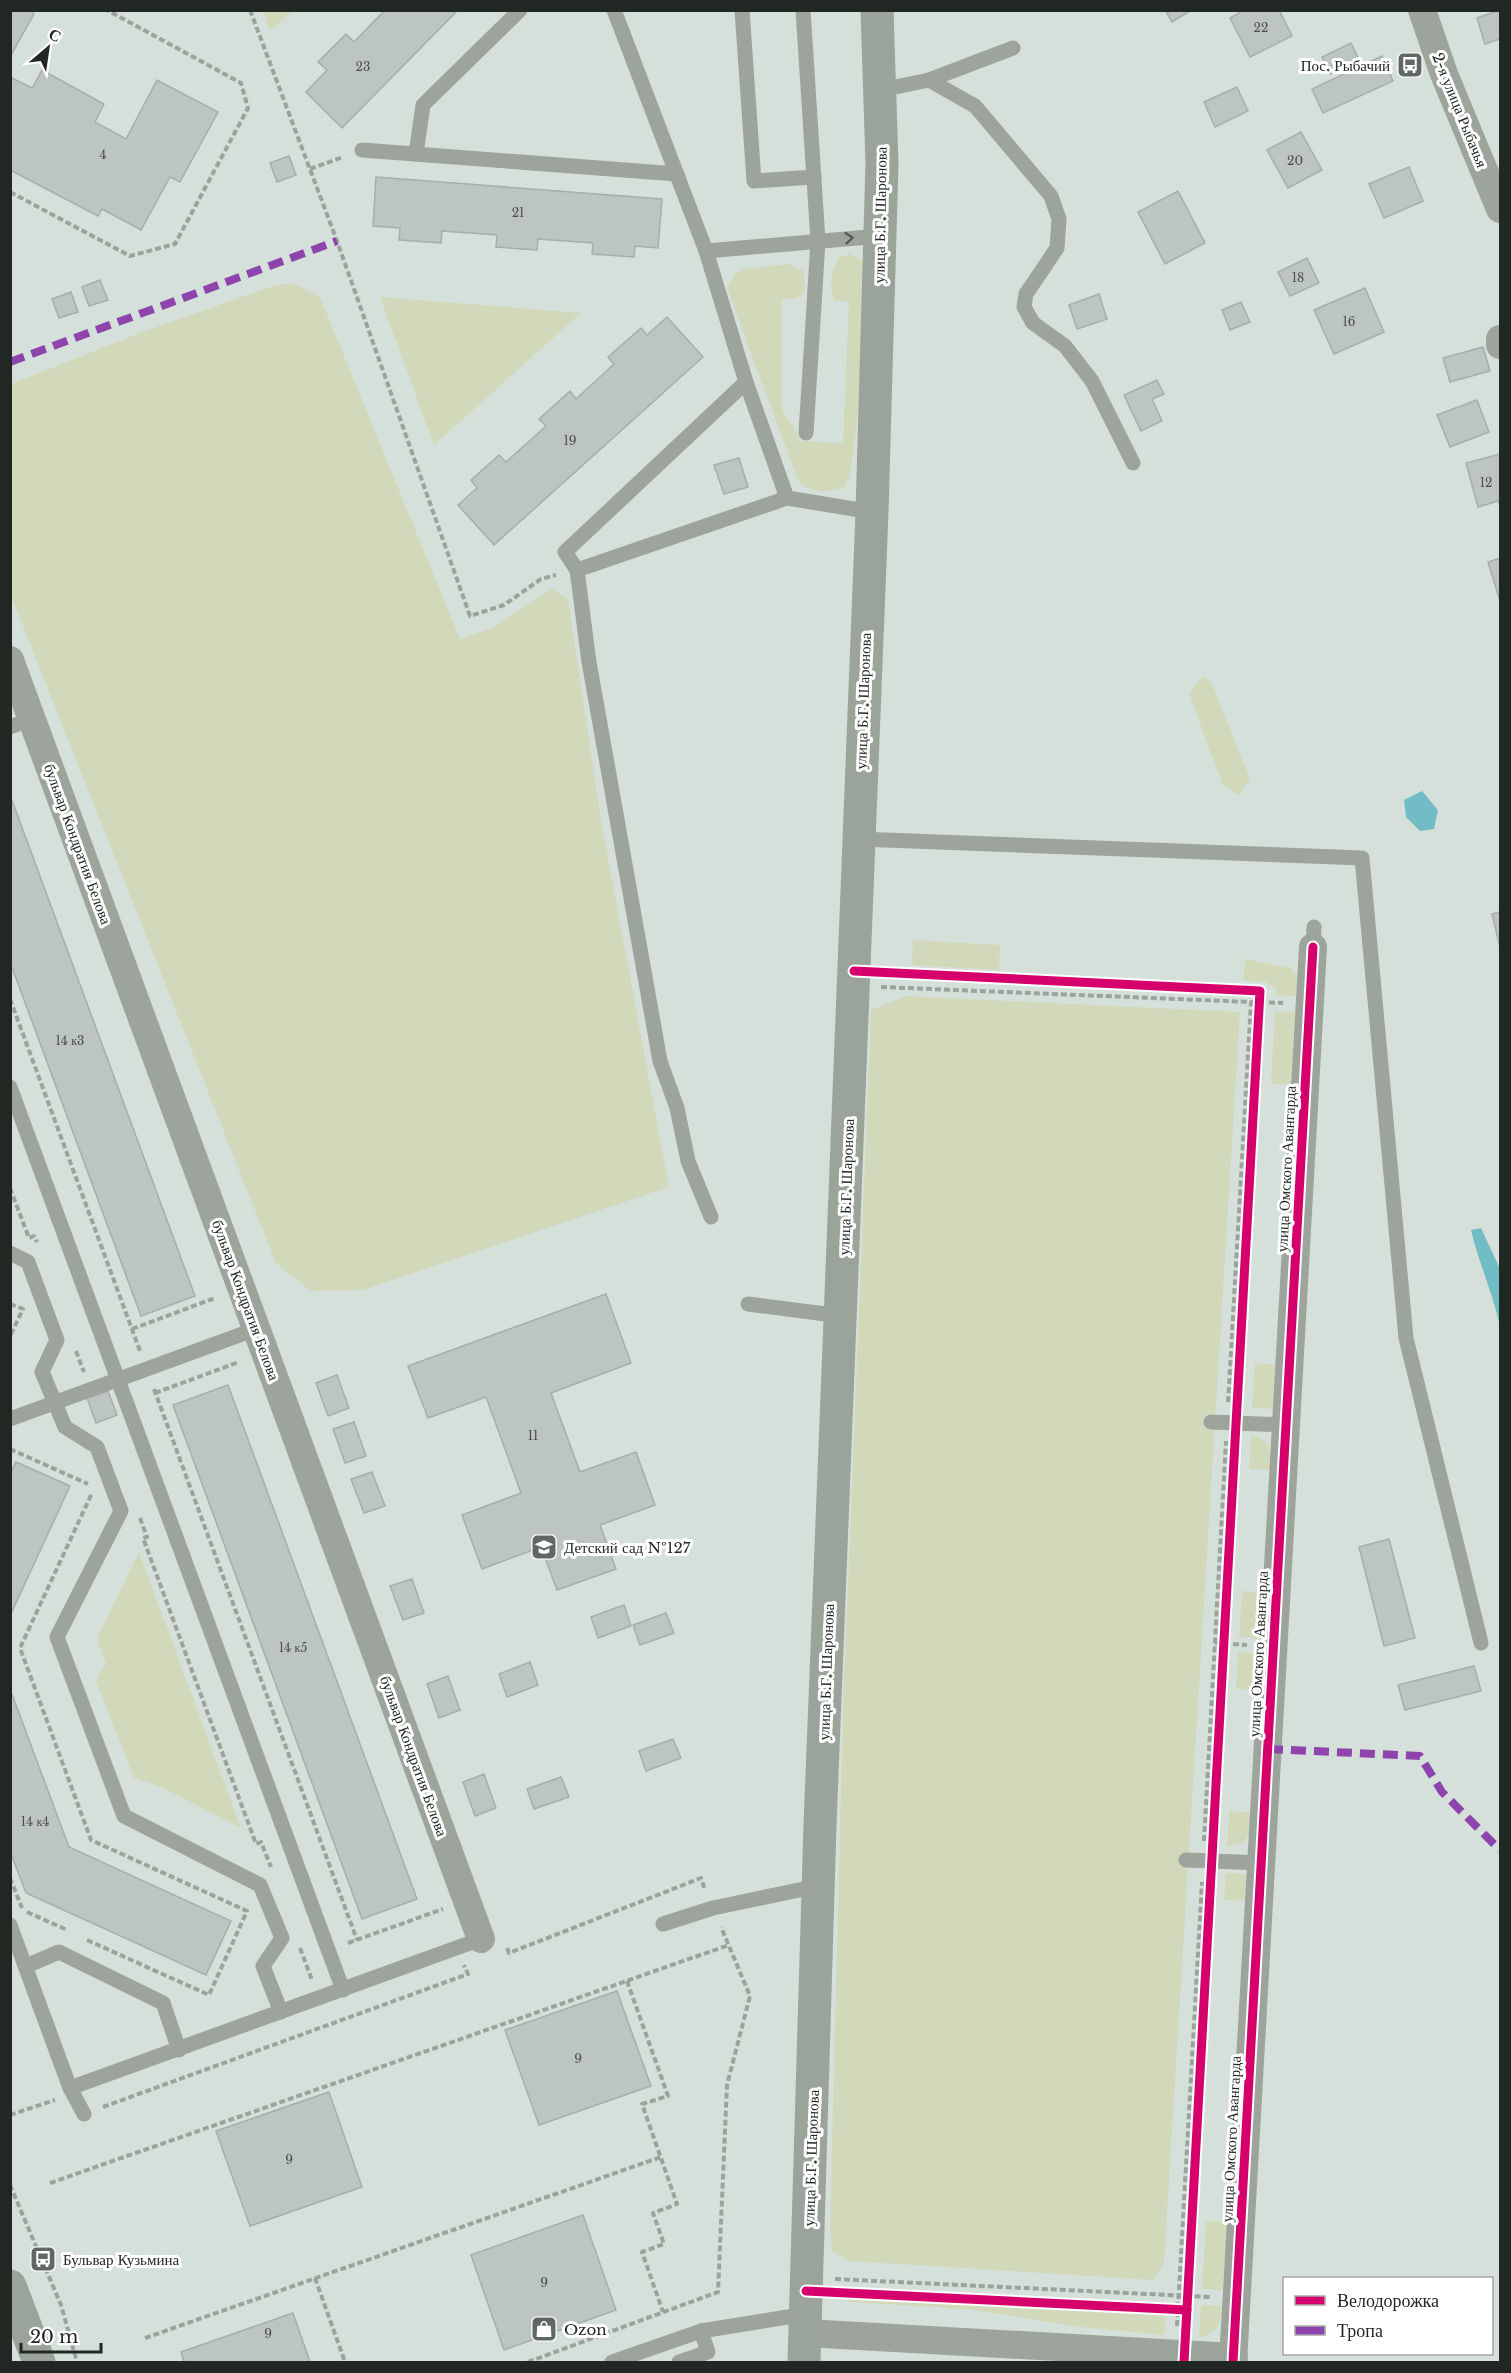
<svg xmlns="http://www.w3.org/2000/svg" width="1511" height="2373" viewBox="0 0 1511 2373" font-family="'Libre Baskerville',serif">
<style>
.green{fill:#d2d9bb}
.water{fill:#72bcc6}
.building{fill:#bcc5c2;stroke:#a6aeab;stroke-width:1.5}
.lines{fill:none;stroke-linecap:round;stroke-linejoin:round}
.path{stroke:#9ca39d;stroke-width:4;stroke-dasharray:6 3;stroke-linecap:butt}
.lane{stroke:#9da49b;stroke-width:15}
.street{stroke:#9da49b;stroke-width:28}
.secondary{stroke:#9aa49a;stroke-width:33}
.quiet{stroke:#8e44ad;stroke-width:8;stroke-dasharray:15 8;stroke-linecap:butt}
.cycleway-casing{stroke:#fff;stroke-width:13}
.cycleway{stroke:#d6006c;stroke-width:9}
.oneway{stroke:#535a54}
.labels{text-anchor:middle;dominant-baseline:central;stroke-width:6;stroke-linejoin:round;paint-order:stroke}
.number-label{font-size:12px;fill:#484f4c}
.poi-label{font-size:15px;fill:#212824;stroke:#fff;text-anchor:start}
.street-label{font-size:15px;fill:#212824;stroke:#fff}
</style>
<rect width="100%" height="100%" fill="#d5e0da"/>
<g class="green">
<path d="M263,11v-1l30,1 -23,20z"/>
<path d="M849,254l12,5 6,9 -6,121 -11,87 -5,10c-16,7 -34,9 -47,-6l-71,-192 9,-15 7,-4 46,-5 15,7 1,20 -9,8h-14v110l19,32 42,2 6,-142h-14c-7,-15 -4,-31 4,-44z"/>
<path d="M293,283l27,14 140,342 34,-12 58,-39 16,12 33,220 68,367 -306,103 -52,1 -35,-28 -265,-667v-212l134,-53 131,-46z"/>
<path d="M380,297l201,16 -147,132z"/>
<path d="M1203,676l9,8 38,95 -11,16 -16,-9 -34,-93z"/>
<path d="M913,940l87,5 -1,25 -87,-5z"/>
<path d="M1245,959l45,9 8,10 -1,18 -21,-1v-6l-10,-7 -23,-2z"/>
<path d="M905,996l335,16 -76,1251 -11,17 -304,-19 -17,-10 -2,-23 13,-519 28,-699z"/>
<path d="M1275,1011l21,1 -4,73 -21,-1z"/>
<path d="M1255,1363l21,2 -2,44 -22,-1z"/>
<path d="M1251,1435c21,6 20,15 19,35l-21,-1z"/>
<path d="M139,1552l102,276 -82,-42 -25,-8 -38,-97 10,-18 -9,-25z"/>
<path d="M1242,1591l21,1 -3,46 -21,-1z"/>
<path d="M1238,1652l22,2 -2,37 -22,-2z"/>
<path d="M1229,1811l22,1 -2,22 -5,8 -17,5z"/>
<path d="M1226,1873l21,1 -2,27 -21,-1z"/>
<path d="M1206,2221l21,1 -4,68 -21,-1z"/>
<path d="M848,2295l317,20 -1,20 -84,-8 -113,-18 -119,-7z"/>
<path d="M1201,2305l21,1c-1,20 -5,25 -23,33z"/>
</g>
<g class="water">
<path d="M1422,791l16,19 -4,19 -14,2 -14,-14 -2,-17z"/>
<path d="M1481,1228l19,41v58c-7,-34 -21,-63 -29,-97z"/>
</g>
<g class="building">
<path d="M10,10h18l6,4 -24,43z"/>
<path d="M385,10h73l-116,118 -36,-36 21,-22 -9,-8 28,-28 8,8z"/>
<path d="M1165,10h27l-20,12z"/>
<path d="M1244,10h35l13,26 -42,21 -20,-39z"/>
<path d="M1500,10v29l-15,5 -8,-26z"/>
<path d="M1351,43l8,17 -29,14 -8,-17z"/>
<path d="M1382,56l11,25 -70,32 -11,-24z"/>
<path d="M42,70l62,34 -9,18 31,17 31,-59 61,32 -38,70 -10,-5 -29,53 -39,-21 -4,7 -88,-46v-93l22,11z"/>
<path d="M1237,87l11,24 -33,16 -11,-25z"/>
<path d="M1301,132l21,38 -34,18 -21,-38z"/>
<path d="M289,156l7,19 -19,7 -7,-19z"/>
<path d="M1409,167l14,34 -39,17 -15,-34z"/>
<path d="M376,177l286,22 -4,49 -23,-2 -1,11 -42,-3 1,-11 -55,-4 -1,11 -41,-3 1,-12 -55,-4 -1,12 -42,-3 1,-12 -27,-2z"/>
<path d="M1178,191l27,52 -40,21 -27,-52z"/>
<path d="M1307,258l12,25 -29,13 -12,-24z"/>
<path d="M100,280l8,20 -19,6 -7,-19z"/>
<path d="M1365,288l19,44 -50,22 -20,-44z"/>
<path d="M71,292l7,20 -19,6 -7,-19z"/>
<path d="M1099,294l8,25 -30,10 -8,-24z"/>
<path d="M1241,302l9,20 -20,8 -8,-20z"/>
<path d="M667,317l36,40 -209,188 -36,-40 19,-17 -6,-8 28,-25 7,7 40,-36 -7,-7 31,-28 6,8 38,-35 -6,-7 33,-29 6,7z"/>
<path d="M1483,347l7,24 -40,11 -7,-24z"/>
<path d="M1157,380l7,14 -12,5 10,22 -21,10 -17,-36z"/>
<path d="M1477,400l12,32 -39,15 -13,-32z"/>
<path d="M1500,454v50l-2,-3 -20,6 -12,-44z"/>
<path d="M739,458l9,29 -24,7 -10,-29z"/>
<path d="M1500,558v43l-12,-39z"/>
<path d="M10,795l185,501 -54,20 -131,-354z"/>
<path d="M1500,912v35l-8,-33z"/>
<path d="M606,1294l25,69 -80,30 29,79 56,-20 19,53 -55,20 16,44 -59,21 -16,-43 -59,22 -20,-54 59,-22 -35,-96 -58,21 -20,-52z"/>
<path d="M337,1375l12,33 -21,8 -12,-33z"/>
<path d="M228,1385l189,514 -55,20 -189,-514z"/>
<path d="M108,1391l9,24 -21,8 -9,-25z"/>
<path d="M354,1422l12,34 -21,7 -12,-34z"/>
<path d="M16,1462l54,24 -60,130v-142z"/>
<path d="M372,1472l13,34 -21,7 -13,-34z"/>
<path d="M1389,1539l26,99 -31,8 -25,-99z"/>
<path d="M412,1579l12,34 -21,7 -13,-34z"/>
<path d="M624,1605l7,21 -33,12 -7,-21z"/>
<path d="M666,1613l8,20 -34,12 -7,-20z"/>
<path d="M530,1662l8,23 -31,12 -8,-23z"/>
<path d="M1474,1666l7,25 -76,19 -7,-25z"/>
<path d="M448,1676l12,34 -21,8 -12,-34z"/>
<path d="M10,1689l59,158 162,74 -25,54 -180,-82 -16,-42z"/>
<path d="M673,1739l8,19 -35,13 -7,-20z"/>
<path d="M484,1774l12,34 -21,8 -12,-34z"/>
<path d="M561,1777l8,20 -35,12 -7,-20z"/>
<path d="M617,1991l34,95 -112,39 -34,-95z"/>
<path d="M329,2092l33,95 -112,39 -34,-95z"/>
<path d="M583,2215l33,95 -112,40 -33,-95z"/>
<path d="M293,2313l17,49h-126l-3,-10z"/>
</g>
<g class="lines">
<g class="path">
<path d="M250,10l87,231 133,375 34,-11 37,-26 15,-4"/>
<path d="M310,169l33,-12"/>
<path d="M10,192l120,64 45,-12 73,-136 -7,-25 -134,-73"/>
<path d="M881,987l370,15 -23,402"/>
<path d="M10,999l130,352"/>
<path d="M1251,1002l32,1"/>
<path d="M10,1188l19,50 5,-2 3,6"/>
<path d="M10,1304l13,5 -13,27"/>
<path d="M132,1329l83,-31"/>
<path d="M76,1351l8,21"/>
<path d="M154,1389l203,551"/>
<path d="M155,1393l84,-31"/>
<path d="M10,1449l78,35"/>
<path d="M140,1518l7,19 -4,1 113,306 5,-2 10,25"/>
<path d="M1215,1643l32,2"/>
<path d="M1204,1841l22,-400"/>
<path d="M10,1878l12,30"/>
<path d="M27,1912l40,18"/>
<path d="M87,1940l122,55 38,-84 -156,-71 -71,-192 72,-155"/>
<path d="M348,1943l95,-34"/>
<path d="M300,1948l12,32"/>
<path d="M507,1948l2,5 192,-75 4,12"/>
<path d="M627,1981l41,115 -26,8 35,100 -24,9 11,31 -22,8 21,60"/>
<path d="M103,2107l365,-133 -4,-9"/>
<path d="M10,2115l45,-15"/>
<path d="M50,2183l679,-238"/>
<path d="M10,2185l51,120 16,57"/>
<path d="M315,2278l30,84"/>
<path d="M835,2279l376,18"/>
<path d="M1177,2326l25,-444"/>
<path d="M145,2338l516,-181"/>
<path d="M528,2362l190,-70 9,-207 23,-89 -29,-69"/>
</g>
<g class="lane">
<path d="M614,10l92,241 40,131 41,116"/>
<path d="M742,10l12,171 60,-4"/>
<path d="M803,10l15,231 -12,192"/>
<path d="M929,80l46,26 76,90 8,23 -2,29 -31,46 -2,13 9,16 32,23 27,35 41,82"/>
<path d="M881,90l48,-10 84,-32"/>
<path d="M362,150l315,24"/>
<path d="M416,154l7,-49 97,-95"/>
<path d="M706,251l174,-15"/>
<path d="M577,570l210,-72 85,14"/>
<path d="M10,727l22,-8"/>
<path d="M858,839l504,19 44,480 75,305"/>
<path d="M1313,947l1,-20"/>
<path d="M10,1087l333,903"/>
<path d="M711,1217l-23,-56 -11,-53 -17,-47 -71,-399 -12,-92 -12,-18 181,-170"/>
<path d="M10,1253l18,9 29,78 -15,32 23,55 32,20 24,64 -64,126 67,179 136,69 22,53 -19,28 18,46"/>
<path d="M748,1304l93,12"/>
<path d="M10,1419l246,-90"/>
<path d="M1211,1422l75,3"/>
<path d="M1186,1860l75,3"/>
<path d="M663,1924l50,-16 105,-22"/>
<path d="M10,1925l60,163 14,26"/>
<path d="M26,1966l33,-14 104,51 16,47"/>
<path d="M70,2088l411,-149"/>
<path d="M612,2362l89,-31 105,-17"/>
<path d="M679,2362l29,-10 -7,-21"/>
</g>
<g class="street">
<path d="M1422,10l22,64 56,135"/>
<path d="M1500,339v6"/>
<path d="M10,660l471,1279"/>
<path d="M805,2333l429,24"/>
<path d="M1233,2362l80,-1415"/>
</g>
<g class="secondary">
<path d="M10,2286l29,76"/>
<path d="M804,2362l16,-537 52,-1313 10,-349 -5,-153"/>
</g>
<g class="quiet">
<path d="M10,362l327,-121"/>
<path d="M1268,1749l152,7 22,36 58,58"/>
</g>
<g class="cycleway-casing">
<g id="cycleway">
<path d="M854,971l406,20 -76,1371"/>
<path d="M806,2291l381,19"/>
<path d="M1233,2362l80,-1415"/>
</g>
</g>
<use href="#cycleway" class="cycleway"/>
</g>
<defs><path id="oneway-chevron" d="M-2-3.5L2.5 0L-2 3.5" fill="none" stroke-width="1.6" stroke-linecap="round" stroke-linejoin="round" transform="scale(1.5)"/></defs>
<use class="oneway" href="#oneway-chevron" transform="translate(849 238) rotate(-5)"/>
<defs>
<g id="bus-square" transform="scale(1.35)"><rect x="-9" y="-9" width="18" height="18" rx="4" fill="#606864" stroke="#fff"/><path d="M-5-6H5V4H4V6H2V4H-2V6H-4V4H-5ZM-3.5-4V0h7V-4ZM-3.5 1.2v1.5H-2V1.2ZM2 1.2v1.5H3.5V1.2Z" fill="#fff"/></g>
<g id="school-square" transform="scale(1.35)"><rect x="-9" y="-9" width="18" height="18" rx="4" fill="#606864" stroke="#fff"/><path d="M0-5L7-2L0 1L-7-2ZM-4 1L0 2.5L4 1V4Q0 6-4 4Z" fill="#fff"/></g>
<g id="shop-square" transform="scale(1.35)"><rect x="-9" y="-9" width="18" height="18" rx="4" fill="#606864" stroke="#fff"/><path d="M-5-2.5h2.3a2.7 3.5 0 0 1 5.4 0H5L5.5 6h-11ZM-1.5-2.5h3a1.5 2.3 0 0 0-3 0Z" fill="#fff"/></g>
</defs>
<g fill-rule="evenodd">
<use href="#bus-square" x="1410" y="65"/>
<use href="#school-square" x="544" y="1547"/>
<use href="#bus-square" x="43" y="2259"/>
<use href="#shop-square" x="544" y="2329"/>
</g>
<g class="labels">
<g class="number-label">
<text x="1261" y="27">22</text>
<text x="363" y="66">23</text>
<text x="103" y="154">4</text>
<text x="1295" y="160">20</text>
<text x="518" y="212">21</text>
<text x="1298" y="277">18</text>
<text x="1349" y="321">16</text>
<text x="570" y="440">19</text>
<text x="1486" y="482">12</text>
<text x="70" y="1040">14 к3</text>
<text x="533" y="1435">11</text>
<text x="293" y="1647">14 к5</text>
<text x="35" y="1821">14 к4</text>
<text x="578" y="2058">9</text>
<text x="289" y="2159">9</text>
<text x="544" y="2282">9</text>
<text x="268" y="2333">9</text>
</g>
<g class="poi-label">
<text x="1390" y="65" text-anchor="end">Пос. Рыбачий</text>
<text x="564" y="1547">Детский сад №127</text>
<text x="63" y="2259">Бульвар Кузьмина</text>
<text x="564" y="2329">Ozon</text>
</g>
<g class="street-label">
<text transform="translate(1460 110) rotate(68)">2-я улица Рыбачья</text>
<text transform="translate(880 215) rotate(-89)">улица Б.Г. Шаронова</text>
<text transform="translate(863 701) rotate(-88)">улица Б.Г. Шаронова</text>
<text transform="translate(78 844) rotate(70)">бульвар Кондратия Белова</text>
<text transform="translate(1286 1169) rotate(-87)">улица Омского Авангарда</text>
<text transform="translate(846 1187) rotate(-88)">улица Б.Г. Шаронова</text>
<text transform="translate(246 1300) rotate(70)">бульвар Кондратия Белова</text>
<text transform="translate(1258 1654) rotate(-87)">улица Омского Авангарда</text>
<text transform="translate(826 1672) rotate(-88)">улица Б.Г. Шаронова</text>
<text transform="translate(414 1756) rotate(70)">бульвар Кондратия Белова</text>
<text transform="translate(1231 2139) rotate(-87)">улица Омского Авангарда</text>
<text transform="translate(811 2158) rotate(-88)">улица Б.Г. Шаронова</text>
</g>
</g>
<rect width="1511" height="2373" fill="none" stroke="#212824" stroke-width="24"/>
<rect x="1283" y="2277" width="210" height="78" fill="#ffffff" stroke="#a6a9a7" stroke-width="1.5"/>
<rect x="1295" y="2296" width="30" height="9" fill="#d6006c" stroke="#a6a9a7" stroke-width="1.5"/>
<text x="1337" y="2307" font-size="18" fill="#212824">Велодорожка</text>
<rect x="1295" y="2326" width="30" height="9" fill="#8e44ad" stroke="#a6a9a7" stroke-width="1.5"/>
<text x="1337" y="2337" font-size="18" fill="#212824">Тропа</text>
<g transform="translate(48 48) rotate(29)" stroke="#ffffff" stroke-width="4.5" paint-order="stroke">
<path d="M0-4.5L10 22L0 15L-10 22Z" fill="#212824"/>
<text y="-9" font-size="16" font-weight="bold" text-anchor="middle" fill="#212824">С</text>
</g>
<path d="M21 2343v9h80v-9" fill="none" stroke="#212824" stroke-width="3"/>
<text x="30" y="2343" font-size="18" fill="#212824" stroke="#ffffff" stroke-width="4.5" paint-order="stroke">20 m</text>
</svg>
